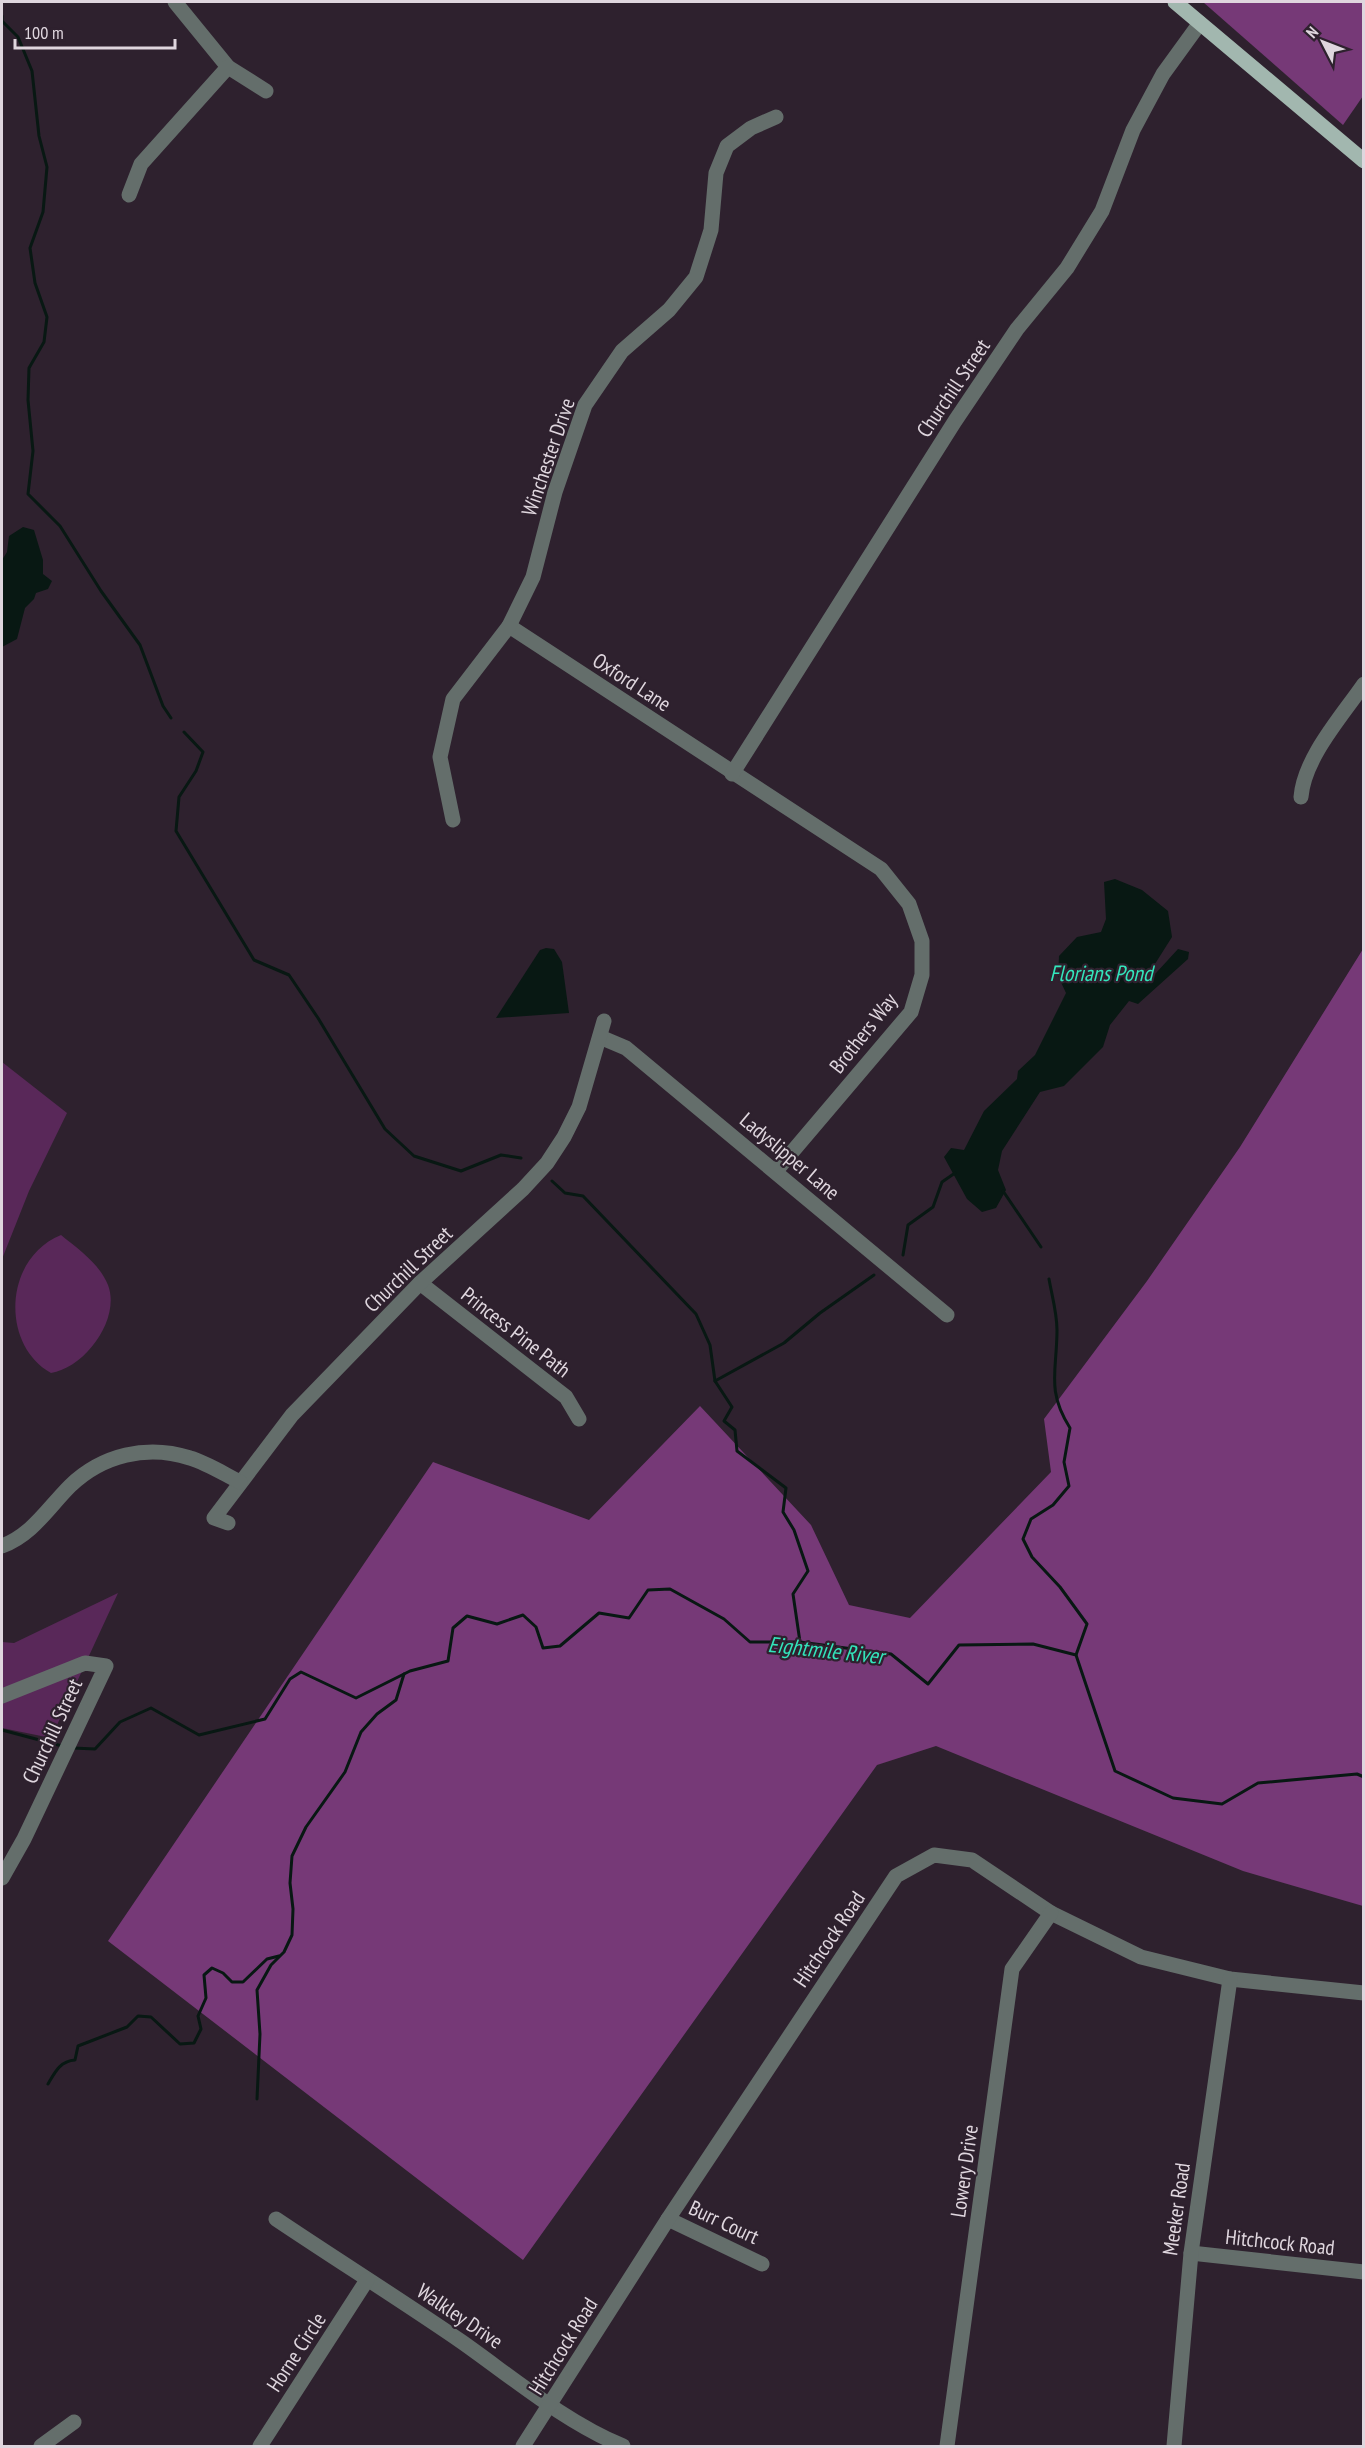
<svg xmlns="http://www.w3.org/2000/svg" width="1365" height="2448" viewBox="0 0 1365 2448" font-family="'PT Sans Narrow',sans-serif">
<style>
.green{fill:#592859}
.forest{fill:#763977}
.water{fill:#081813}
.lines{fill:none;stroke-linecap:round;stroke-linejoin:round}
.stream{stroke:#081813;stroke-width:3}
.minor{stroke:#646e6b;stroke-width:15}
.major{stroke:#a2b7af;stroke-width:15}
.labels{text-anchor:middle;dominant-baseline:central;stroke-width:4.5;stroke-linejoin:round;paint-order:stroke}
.street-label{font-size:21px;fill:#dfd6de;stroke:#2e212e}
.water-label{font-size:22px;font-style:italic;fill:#33e5bb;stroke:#2e212e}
</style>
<rect width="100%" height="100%" fill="#2e212e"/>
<g class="green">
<path d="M2,1062l65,51 -38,78 -27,68z"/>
<path d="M61,1235c17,14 38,28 47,50 13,34 -23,83 -57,88 -51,-29 -47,-115 10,-138z"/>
<path d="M118,1593l-67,145 -49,-10v-86l12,1z"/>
</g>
<g class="forest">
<path d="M1203,2h160v94l-20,29z"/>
<path d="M1363,949v957l-120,-35 -307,-125 -59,19 -354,495 -415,-319 325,-479 156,58 111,-114 111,119 38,80 61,13 141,-146 -7,-53 103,-138 93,-134z"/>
</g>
<g class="water">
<path d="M23,527l11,3 9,30v14l9,7 -4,8 -12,4 -2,6 -9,9 -8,31 -15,8v-87l5,-8 2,-16z"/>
<path d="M1115,879l27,11 26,21 4,26 -24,38 8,-2 22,-24 11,3 -1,7 -50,45 -9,-3 -19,24 -7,22 -39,39 -24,6 -38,59 -4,19 8,20 -10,18 -14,4 -15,-13 -23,-42 7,-9 13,2 20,-39 33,-32 1,-8 17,-16 31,-62 -8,-17 1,-20 18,-19 24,-5 5,-13 -2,-37z"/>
<path d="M546,948l8,1 8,13 7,51 -73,5 44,-68z"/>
</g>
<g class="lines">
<g class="stream">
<path d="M2,16v5l16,16 14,34 7,65 8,31 -4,45 -13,36 5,35 12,34 -3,25 -15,26 -1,32 5,51 -5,43 32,32 41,65 39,54 23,61 8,12"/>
<path d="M184,732l19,20 -7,19 -17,26 -3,34 78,129 35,15 29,43 67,111 29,27 47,15 40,-16 20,3"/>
<path d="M552,1181l13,12 18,3 113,118 14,31 5,36 17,26 -8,14 11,9 2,21 49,37 -3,24 11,18 14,41 -15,23 7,48"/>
<path d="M1003,1191l38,56"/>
<path d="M903,1255l5,-30 25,-18 9,-25 13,-9"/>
<path d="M1049,1279c3,17 8,34 8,51 0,41 -11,60 13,98l-6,34 5,24 -16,19 -22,14 -8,20 9,18 28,30 27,37 -11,31"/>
<path d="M715,1381l69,-38 36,-30 54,-38"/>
<path d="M2,1730l60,16"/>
<path d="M73,1748l22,1 25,-27 31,-14 48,27 66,-16 25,-40 11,-7 55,26 54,-27 38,-10 5,-33 14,-12 30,8 26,-9 13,12 7,21 17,-2 39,-33 30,5 19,-28 22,-1 54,30 26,23h50l91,12 37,30 31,-39 74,-1 43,11 39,116 58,27 49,6 36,-21 99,-9 7,3"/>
<path d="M48,2084c7,-12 12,-23 27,-24l3,-14 49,-19 11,-11 13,1 29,27 14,-1 7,-14 -3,-13 8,-18 -2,-23 8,-7 11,5 9,9h11l24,-23 12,-3"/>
<path d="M257,2099l3,-65 -3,-44 14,-25 13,-13 8,-17 1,-26 -3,-26 2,-27 14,-29 39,-55 16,-40 16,-18 19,-14 8,-26"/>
</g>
<g class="minor">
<path d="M175,2l53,65 38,24"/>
<path d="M129,195l12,-31 87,-97"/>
<path d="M509,626l372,243 28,35 13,37v34l-11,37 -135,159"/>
<path d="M732,774l223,-353 62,-92 50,-61 35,-57 31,-81 30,-56 37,-51"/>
<path d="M1301,797c3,-39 41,-81 63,-113"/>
<path d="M453,820l-13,-63 13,-58 56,-73 24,-49 22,-85 30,-87 37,-54 47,-41 27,-33 15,-47 5,-57 11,-27 24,-18 25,-11"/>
<path d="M600,1037l26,11 321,267"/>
<path d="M420,1283l146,114 13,22"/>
<path d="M228,1523l-14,-5 78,-103 128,-132 103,-94 24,-26 17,-26 15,-30 25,-86"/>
<path d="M2,1546c30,-11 46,-38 68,-60 32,-31 77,-42 120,-28 17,5 34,16 50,24"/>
<path d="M2,1696l83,-33 21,3 -82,173 -22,39"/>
<path d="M276,2219c61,41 125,81 186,123 51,36 103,80 161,104"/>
<path d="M668,2219l94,45"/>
<path d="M1191,2253l173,19"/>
<path d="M41,2446l33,-24"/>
<path d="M260,2446l107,-166"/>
<path d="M523,2446l145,-227 228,-343 38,-21 38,5 79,53 90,44 89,22 134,14"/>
<path d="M947,2446l65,-477 39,-56"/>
<path d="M1174,2446l17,-193 39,-274"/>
</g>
<path class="major" d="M1175,2l189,159"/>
</g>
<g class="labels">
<g class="street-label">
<text transform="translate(953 388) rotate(-56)">Churchill Street</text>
<text transform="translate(548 457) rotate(-71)">Winchester Drive</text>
<text transform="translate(632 682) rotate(33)">Oxford Lane</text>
<text transform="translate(863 1033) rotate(-52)">Brothers Way</text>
<text transform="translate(790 1156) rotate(40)">Ladyslipper Lane</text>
<text transform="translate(408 1269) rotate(-44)">Churchill Street</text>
<text transform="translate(516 1332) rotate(38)">Princess Pine Path</text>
<text transform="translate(52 1731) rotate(-65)">Churchill Street</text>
<text transform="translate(829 1939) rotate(-56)">Hitchcock Road</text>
<text transform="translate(964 2171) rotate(-82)">Lowery Drive</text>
<text transform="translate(1176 2209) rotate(-82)">Meeker Road</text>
<text transform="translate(724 2222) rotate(25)">Burr Court</text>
<text transform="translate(1280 2242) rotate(6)">Hitchcock Road</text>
<text transform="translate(460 2316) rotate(34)">Walkley Drive</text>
<text transform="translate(563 2346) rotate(-58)">Hitchcock Road</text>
<text transform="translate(296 2352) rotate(-57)">Horne Circle</text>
</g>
<g class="water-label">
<text x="1101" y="973">Florians Pond</text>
<text transform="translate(826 1650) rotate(6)">Eightmile River</text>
</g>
</g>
<rect width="1365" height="2448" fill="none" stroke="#dfd6de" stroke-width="6"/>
<g transform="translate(1323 42) rotate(312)" stroke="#2e212e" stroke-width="4.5" paint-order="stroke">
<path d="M0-4.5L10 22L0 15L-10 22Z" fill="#dfd6de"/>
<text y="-9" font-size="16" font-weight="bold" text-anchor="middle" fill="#dfd6de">N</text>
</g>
<path d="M15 39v9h160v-9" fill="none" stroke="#dfd6de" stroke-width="3"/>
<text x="24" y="39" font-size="18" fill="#dfd6de" stroke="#2e212e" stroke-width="4.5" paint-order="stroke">100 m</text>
</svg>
